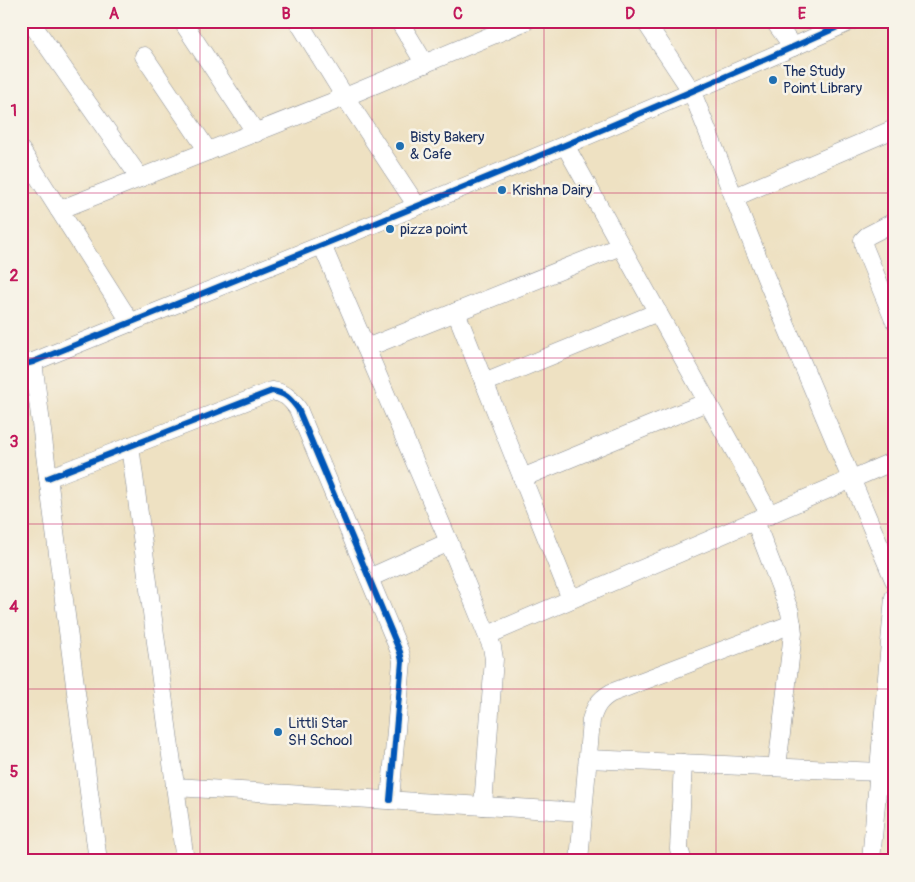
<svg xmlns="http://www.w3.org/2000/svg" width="915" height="882" viewBox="0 0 915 882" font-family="Pangolin,sans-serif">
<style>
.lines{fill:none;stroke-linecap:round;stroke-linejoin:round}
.minor-casing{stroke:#848890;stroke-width:19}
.minor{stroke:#fff;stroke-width:18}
.cycleway-casing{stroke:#f7f3e8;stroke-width:9}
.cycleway{stroke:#0057b8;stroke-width:6}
.grid{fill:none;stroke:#c2185b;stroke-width:1;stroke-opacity:0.55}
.poi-dot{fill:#1f6fb2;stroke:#f7f3e8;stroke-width:2}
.labels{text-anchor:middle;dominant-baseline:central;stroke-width:5;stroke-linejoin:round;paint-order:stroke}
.poi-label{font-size:15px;fill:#1b2f5e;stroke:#f7f3e8;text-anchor:start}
.neatline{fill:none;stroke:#c2185b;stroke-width:2}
.grid-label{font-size:16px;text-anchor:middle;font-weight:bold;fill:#c2185b}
</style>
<rect width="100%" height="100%" fill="#f7f3e8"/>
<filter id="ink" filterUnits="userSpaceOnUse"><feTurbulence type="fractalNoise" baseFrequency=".02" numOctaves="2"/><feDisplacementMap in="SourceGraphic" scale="10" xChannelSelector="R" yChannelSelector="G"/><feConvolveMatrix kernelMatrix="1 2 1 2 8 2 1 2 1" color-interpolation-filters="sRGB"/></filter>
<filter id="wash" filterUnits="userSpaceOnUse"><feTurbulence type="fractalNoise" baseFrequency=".0096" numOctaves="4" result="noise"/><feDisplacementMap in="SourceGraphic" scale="20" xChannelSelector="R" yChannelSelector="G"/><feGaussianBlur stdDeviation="1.12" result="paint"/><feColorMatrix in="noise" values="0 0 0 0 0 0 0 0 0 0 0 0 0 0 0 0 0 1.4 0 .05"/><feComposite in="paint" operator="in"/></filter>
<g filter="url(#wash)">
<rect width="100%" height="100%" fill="#eee1c2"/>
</g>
<g filter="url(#ink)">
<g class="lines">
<g class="minor-casing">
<g id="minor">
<path d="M30,21l110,157"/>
<path d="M182,21l74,112"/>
<path d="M298,21l47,76 72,109"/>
<path d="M399,21l26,43"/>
<path d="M645,21l47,71 74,186 128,302"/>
<path d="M774,21l19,26"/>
<path d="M144,56l64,95"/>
<path d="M565,145l205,370"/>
<path d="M21,150l110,173"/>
<path d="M735,197l159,-68"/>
<path d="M59,210l286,-113 181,-76"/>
<path d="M894,222l-27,14 -4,4 1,7 30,73"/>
<path d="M322,245l127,297 43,105 2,12 -11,147"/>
<path d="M456,312l115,287"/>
<path d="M366,348l255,-102"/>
<path d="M33,362l65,499"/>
<path d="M21,365l12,-3c273,-111 548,-219 818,-341"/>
<path d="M484,383l174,-71"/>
<path d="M130,446l55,415"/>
<path d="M48,478l224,-87c13,2 18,7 26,18l102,243 2,9 -12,139"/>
<path d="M522,478l185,-76"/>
<path d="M755,521l35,91 3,21 -16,134"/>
<path d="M369,578l80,-36"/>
<path d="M488,635l406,-174"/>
<path d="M588,759l291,13"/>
<path d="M683,763l-4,86 4,12"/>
<path d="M175,787l408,25"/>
<path d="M579,861l12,-141c4,-13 8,-20 20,-27l181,-69"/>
<path d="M871,861l23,-264"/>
</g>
</g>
<use href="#minor" class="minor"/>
<g class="cycleway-casing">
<g id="cycleway">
<path d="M21,365l12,-3c273,-111 548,-219 818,-341"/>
<path d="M48,478l224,-87c13,2 18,7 26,18l102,243 2,9 -12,139"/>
</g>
</g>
<use href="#cycleway" class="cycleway"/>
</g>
</g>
<path class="grid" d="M200,21v840M372,21v840M544,21v840M716,21v840M21,193h873M21,358h873M21,524h873M21,689h873"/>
<g class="poi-dot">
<circle cx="773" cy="80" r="5"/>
<circle cx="400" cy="146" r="5"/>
<circle cx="502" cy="190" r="5"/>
<circle cx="390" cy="229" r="5"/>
<circle cx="278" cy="732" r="5"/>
</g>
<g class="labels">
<g class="poi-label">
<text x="783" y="71">The Study<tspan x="783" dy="17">Point Library</tspan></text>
<text x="410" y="137">Bisty Bakery<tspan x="410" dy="17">&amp; Cafe</tspan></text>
<text x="512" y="190">Krishna Dairy</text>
<text x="400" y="229">pizza point</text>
<text x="288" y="723">Littli Star<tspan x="288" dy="17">SH School</tspan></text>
</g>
</g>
<rect width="915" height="882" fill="none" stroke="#f7f3e8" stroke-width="55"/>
<rect x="28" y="28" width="860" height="826" class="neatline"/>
<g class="grid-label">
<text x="114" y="19">A</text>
<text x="286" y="19">B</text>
<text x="458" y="19">C</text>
<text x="630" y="19">D</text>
<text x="802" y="19">E</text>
<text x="14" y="116">1</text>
<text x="14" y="281">2</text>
<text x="14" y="447">3</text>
<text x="14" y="612">4</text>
<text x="14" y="777">5</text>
</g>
</svg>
